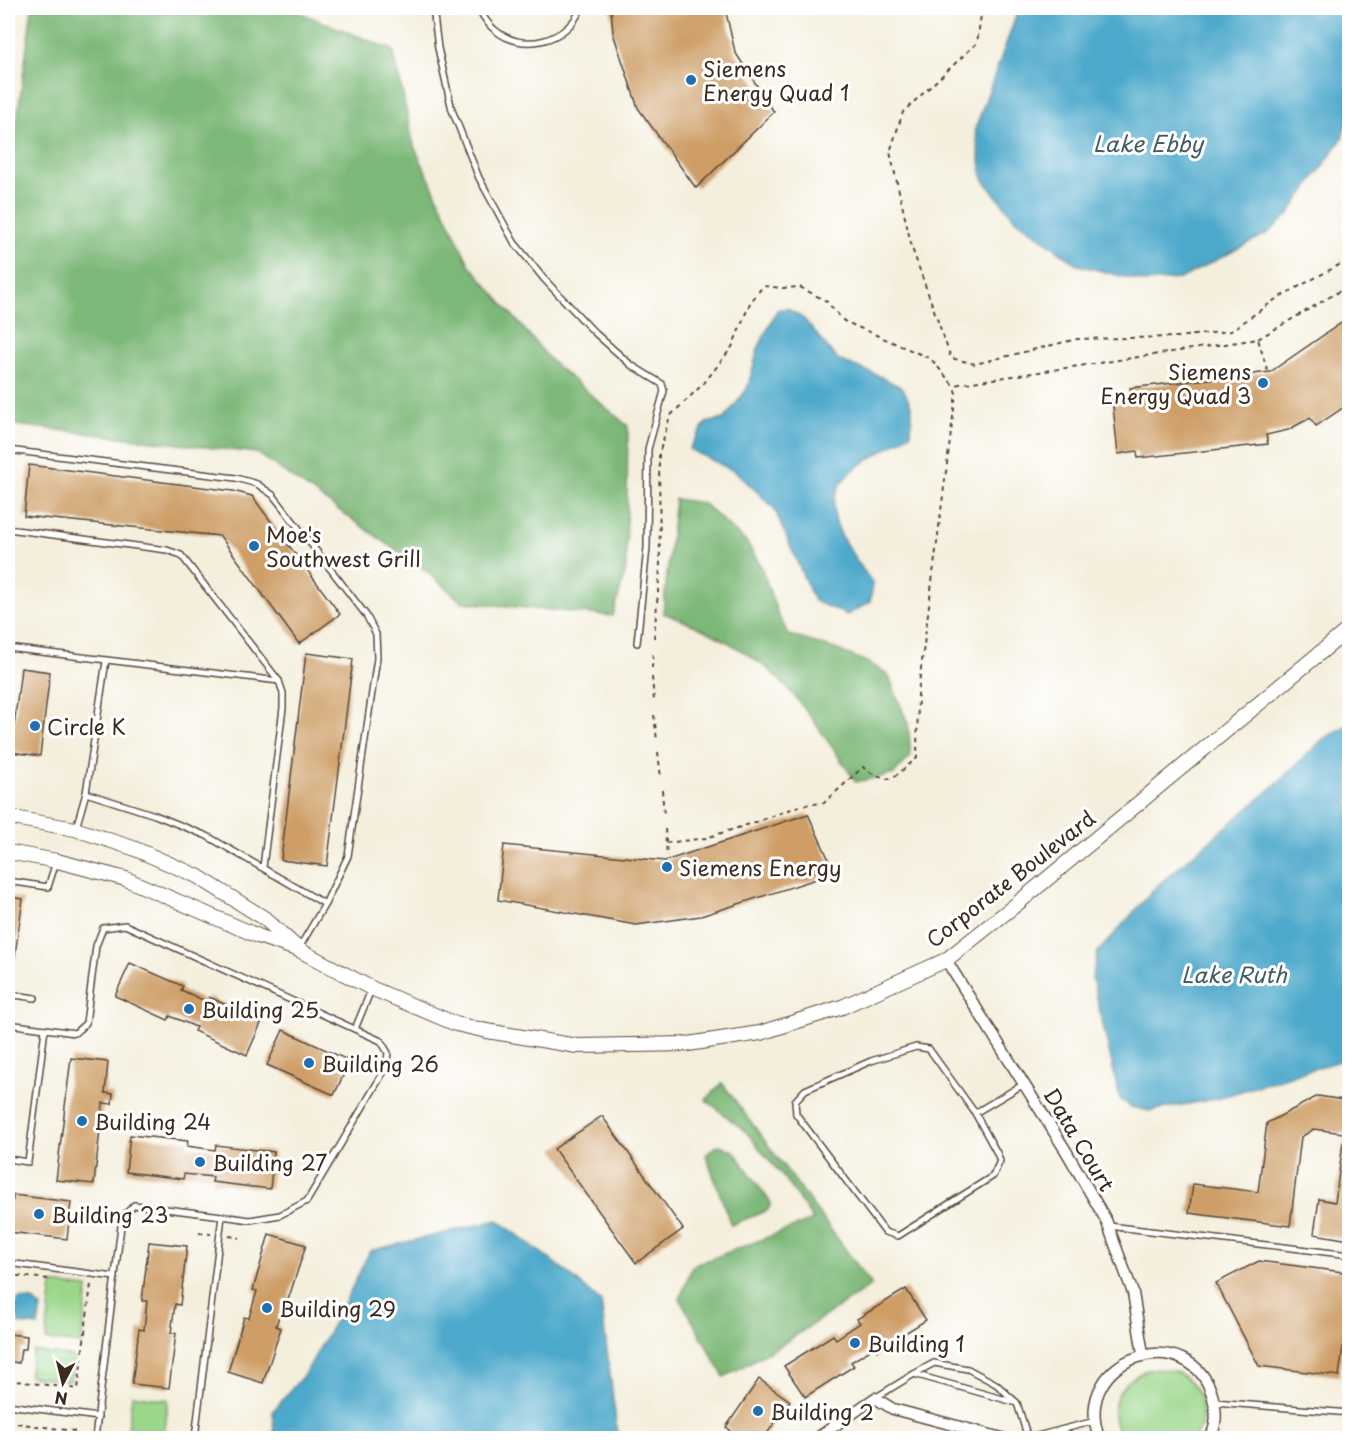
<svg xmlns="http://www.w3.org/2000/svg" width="1357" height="1446" viewBox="0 0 1357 1446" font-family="'Playpen Sans',sans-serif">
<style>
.green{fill:#9bd78b;stroke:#6b8054;stroke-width:1.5}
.forest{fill:#7cb877;stroke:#5c714a;stroke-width:1.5}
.water{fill:#4da9cb;stroke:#446a74;stroke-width:1.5}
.building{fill:#ce9e66}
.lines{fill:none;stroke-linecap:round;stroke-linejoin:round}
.service-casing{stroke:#57483b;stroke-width:8}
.minor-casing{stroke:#57483b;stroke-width:13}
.tertiary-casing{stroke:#57483b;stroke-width:16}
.path{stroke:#57483b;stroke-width:2;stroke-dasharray:4.5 4.5;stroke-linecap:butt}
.service{stroke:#fff;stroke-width:5}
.minor{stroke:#fff;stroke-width:10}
.tertiary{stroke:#fff;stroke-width:14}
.poi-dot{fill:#1f6fb2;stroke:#fff;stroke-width:2}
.labels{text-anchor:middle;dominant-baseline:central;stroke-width:6;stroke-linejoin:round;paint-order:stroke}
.poi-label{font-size:21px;fill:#3b2a1e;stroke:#fff;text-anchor:start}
.street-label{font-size:21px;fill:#3b2a1e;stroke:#fff}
.water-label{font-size:22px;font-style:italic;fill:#425d63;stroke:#fff}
</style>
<rect width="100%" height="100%" fill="#fff"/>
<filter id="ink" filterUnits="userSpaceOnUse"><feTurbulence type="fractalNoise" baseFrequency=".0167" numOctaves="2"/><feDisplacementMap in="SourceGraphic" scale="12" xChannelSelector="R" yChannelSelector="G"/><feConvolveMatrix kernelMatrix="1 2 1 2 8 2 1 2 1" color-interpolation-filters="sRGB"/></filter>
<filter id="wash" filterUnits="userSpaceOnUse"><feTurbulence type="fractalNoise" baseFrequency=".008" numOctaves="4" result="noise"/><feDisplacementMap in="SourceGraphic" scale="24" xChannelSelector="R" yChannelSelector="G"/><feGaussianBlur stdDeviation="1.35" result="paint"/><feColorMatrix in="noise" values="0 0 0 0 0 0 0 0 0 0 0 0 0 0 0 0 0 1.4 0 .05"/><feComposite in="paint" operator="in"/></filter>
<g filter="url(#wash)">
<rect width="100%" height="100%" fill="#f4efdd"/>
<g class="green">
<path d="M52,1284l36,4 -7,56 -35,-4z"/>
<path d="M33,1351l41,6 -4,24 -41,-5z"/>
<path d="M1149,1369c10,0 19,0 29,4 24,12 32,44 16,65h-72c-18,-30 -4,-56 27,-69z"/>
<path d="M132,1395l36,5 -4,38h-37z"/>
</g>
<g class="forest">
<path d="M32,8h256l105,42 21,96 55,118 83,98 76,64 -2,143 -13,47 -151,-14 -36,-31 -169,-118 -249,-29v-235z"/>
<path d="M675,499l28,4 44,40 14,23 17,49 11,20 46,14 32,13 21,12 20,50 3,32 -17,18 -38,8c-25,-36 -58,-89 -91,-115 -30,-24 -66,-41 -102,-54z"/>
<path d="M722,1083l150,202 -91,60 -57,32 -44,-78 12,-33 121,-46 -25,-37 -41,-50 -41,-33z"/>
<path d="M720,1145l14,6 37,52 -3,7 -37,15 -25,-70 9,-8z"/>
</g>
<g class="water">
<path d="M1019,8h330v106l-7,25 -54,76 -20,18 -88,46 -35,3 -67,-17 -64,-47 -31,-39 -8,-50z"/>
<path d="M787,308l17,11 34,41 37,14 28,14 9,20 -1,25c-18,14 -38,22 -55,35 -48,37 -7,80 17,116l-3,18 -23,13 -33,-14 -40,-93 -38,-36 -47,-23 17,-26 18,-4 23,-30 11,-40 19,-39z"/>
<path d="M1349,724v334l-134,41 -66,12 -18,-4 -11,-8 -28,-122 6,-25 60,-67 116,-99 49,-47z"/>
<path d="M498,1220l70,53 33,29 17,136h-344l-1,-27 33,-39 36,-64 28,-57z"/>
<path d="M19,1299l15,1 7,8 -3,18 -19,-2 -1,-9 -10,-1v-10l9,1z"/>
</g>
<g id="blocks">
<g class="building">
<path d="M611,8h114l10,44 39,60 -78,76 -58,-80 -25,-75z"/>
<path d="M1350,317v86l-34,23 -6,-8 -22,12 -22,5 2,9 -130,14 -1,-7 -19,3 -6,-58 19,-1 -1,-7 140,-16z"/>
<path d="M29,465l204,26 19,5 88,118 -41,30 -79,-108 -196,-20z"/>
<path d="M306,653l47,6 -26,207 -46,-6z"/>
<path d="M21,668l29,4 -10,84 -29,-4z"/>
<path d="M808,814l27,59 -134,43 -65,9 -138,-25 6,-55 161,16z"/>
<path d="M8,897l15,2 -9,63h-6z"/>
<path d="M130,963l53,23 -2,4 26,12 2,-5 53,24 -15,34 -53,-24 2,-4 -26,-11 -2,4 -53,-24z"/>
<path d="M283,1030l67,31 -16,34 -67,-30z"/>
<path d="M71,1058l37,4 -3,31 8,1 -1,10 -9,-1 -9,81 -38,-4z"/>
<path d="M1318,1096l32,5v33l-36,-5 -13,8 -11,89 -101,-13 4,-29 65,8 9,-69z"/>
<path d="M602,1116l81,113 -47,34 -82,-114z"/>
<path d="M130,1135l58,6 -1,5 28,4 1,-5 58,7 -4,37 -58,-7 1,-5 -29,-3 -1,5 -57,-7z"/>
<path d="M1343,1143h7v97l-36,-6 5,-35 16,3z"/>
<path d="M13,1195l58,7 -4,37 -58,-7 1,-5h-2v-28l5,1z"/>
<path d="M269,1234l37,11 -18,55 -4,-1 -8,27 5,2 -18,55 -35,-11 16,-55 5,1 8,-27 -4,-1z"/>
<path d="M149,1242l38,4 -7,59 -5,-1 -4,29h5l-7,55 -37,-4 7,-55 5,1 3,-29h-5z"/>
<path d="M1259,1261l91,12v23l-11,80 -80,-10 -43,-83z"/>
<path d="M906,1289l20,31 -49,31 -2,-4 -24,15 3,4 -49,31 -21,-31 49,-31 3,4 24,-16 -3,-4z"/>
<path d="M8,1334l19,2 -1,13h-5l-2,14 -11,-2z"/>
<path d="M759,1379l31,22 -26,37h-40l6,-8 -4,-3z"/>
</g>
</g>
</g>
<g filter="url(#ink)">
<use href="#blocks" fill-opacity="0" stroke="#57483b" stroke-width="1.5"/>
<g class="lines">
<g class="service-casing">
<g id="service">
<path d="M433,8l5,40 14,62 27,68 35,64 30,37 50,53 37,33 31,19 2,7 -16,58 -1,99 -10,95"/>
<path d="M478,8c5,8 9,16 17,22 28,24 73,11 86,-22"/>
<path d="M8,450l228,28 21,6 16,11 93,120 10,19 1,24 -29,198 -23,48 -26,44"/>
<path d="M8,529l159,21 14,5 98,126 4,12v15l-20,159"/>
<path d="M8,648l271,33"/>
<path d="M86,793l69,22 52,21 118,68"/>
<path d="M76,828l10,-35 20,-132"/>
<path d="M8,881l40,6 8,-25"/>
<path d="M8,994l27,4"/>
<path d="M8,1024l67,9 11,-10 10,-77 7,-18 22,-3 256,116 7,12 -2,15 -79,133 -27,14 -30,5 -28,-4"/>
<path d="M355,1029l16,-39"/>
<path d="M975,1113l22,40 3,8 -7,15 -95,60 -13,-4 -89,-118 -1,-13 10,-11 66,-29 45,-14 13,2 46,64 49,-29"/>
<path d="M8,1159l20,3 17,-133"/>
<path d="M1109,1226l241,29"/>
<path d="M8,1263l107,14"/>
<path d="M914,1374l20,-11 34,6 28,15 20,18"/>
<path d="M875,1398l39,-24 103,29 11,35"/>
<path d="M1214,1402l136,11"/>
<path d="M8,1405l90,12"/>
<path d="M1061,1430l3,8"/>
<path d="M95,1438l27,-220 12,-13 88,11 -27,222"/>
<path d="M1029,1438l66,-17"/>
</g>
</g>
<g class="minor-casing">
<g id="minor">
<path d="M946,960l120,191 40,69 27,73 10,61"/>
<path d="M817,1438l58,-40 18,11 109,29"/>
<path d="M1099,1438c-29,-83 94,-119 114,-40 4,15 4,27 -3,40"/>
</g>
</g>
<g class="tertiary-casing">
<g id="tertiary">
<path d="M8,817l67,12 58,19 64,28 67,42 31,28"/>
<path d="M8,852l49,9 69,18 132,57 41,14 72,38 85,36 31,7 90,15 111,-2 72,-11 82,-26 104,-47 72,-57 332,-275"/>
</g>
</g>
<g class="path">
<path d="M982,8l-5,35 -74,69 -13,40 22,96 39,110 24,6 102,-25 100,-2 54,-6 45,-32 74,-40"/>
<path d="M1258,339l92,-54"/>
<path d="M654,638l6,-69 -1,-115 11,-38 35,-34 27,-35 18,-44 13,-17 20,2 17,-1 26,14 18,20 87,38 22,26 305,-46 11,37"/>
<path d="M652,668l1,-16"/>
<path d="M652,677l2,25"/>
<path d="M654,715l3,25"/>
<path d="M658,752l3,26"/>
<path d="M662,790l2,25"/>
<path d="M665,829l2,27"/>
<path d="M666,843l40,-5 53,-17 43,-16 22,-2 39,-36 6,5 18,7 7,-2 23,-19 1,-66 38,-299 -3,-8"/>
<path d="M199,1233l12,1"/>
<path d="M229,1236l11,2"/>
<path d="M8,1275l41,4"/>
<path d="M8,1380l70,9 13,-105"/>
<path d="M8,1422l66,9 -1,7"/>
</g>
<use href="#service" class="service"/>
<use href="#minor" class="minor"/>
<use href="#tertiary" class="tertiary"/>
</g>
</g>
<g class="poi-dot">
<circle cx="691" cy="80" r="6"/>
<circle cx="1263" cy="383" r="6"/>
<circle cx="254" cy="546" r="6"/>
<circle cx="35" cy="726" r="6"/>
<circle cx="667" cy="867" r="6"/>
<circle cx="189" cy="1009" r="6"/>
<circle cx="309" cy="1063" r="6"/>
<circle cx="82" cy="1121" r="6"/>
<circle cx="200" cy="1162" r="6"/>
<circle cx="39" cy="1214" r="6"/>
<circle cx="267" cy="1308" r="6"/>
<circle cx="855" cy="1343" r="6"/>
<circle cx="758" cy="1411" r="6"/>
</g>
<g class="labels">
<g class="poi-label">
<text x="703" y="68">Siemens<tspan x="703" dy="24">Energy Quad 1</tspan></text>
<text x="1251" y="371" text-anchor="end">Siemens<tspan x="1251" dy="24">Energy Quad 3</tspan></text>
<text x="266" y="534">Moe's<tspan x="266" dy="24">Southwest Grill</tspan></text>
<text x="47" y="726">Circle K</text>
<text x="679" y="867">Siemens Energy</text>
<text x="201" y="1009">Building 25</text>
<text x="321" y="1063">Building 26</text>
<text x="94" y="1121">Building 24</text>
<text x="212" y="1162">Building 27</text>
<text x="51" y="1214">Building 23</text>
<text x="279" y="1308">Building 29</text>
<text x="867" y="1343">Building 1</text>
<text x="770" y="1411">Building 2</text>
</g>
<g class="street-label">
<text transform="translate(1010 878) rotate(-38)">Corporate Boulevard</text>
<text transform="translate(1080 1139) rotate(59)">Data Court</text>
</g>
<g class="water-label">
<text x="1148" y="142">Lake Ebby</text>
<text x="1234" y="973">Lake Ruth</text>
</g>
</g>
<rect width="1357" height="1446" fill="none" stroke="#fff" stroke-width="30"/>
<g transform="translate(63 1383) rotate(187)" stroke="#ffffff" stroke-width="4.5" paint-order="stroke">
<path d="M0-4.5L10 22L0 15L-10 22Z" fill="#3b2a1e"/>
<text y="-9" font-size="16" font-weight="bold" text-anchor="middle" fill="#3b2a1e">N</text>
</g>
</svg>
